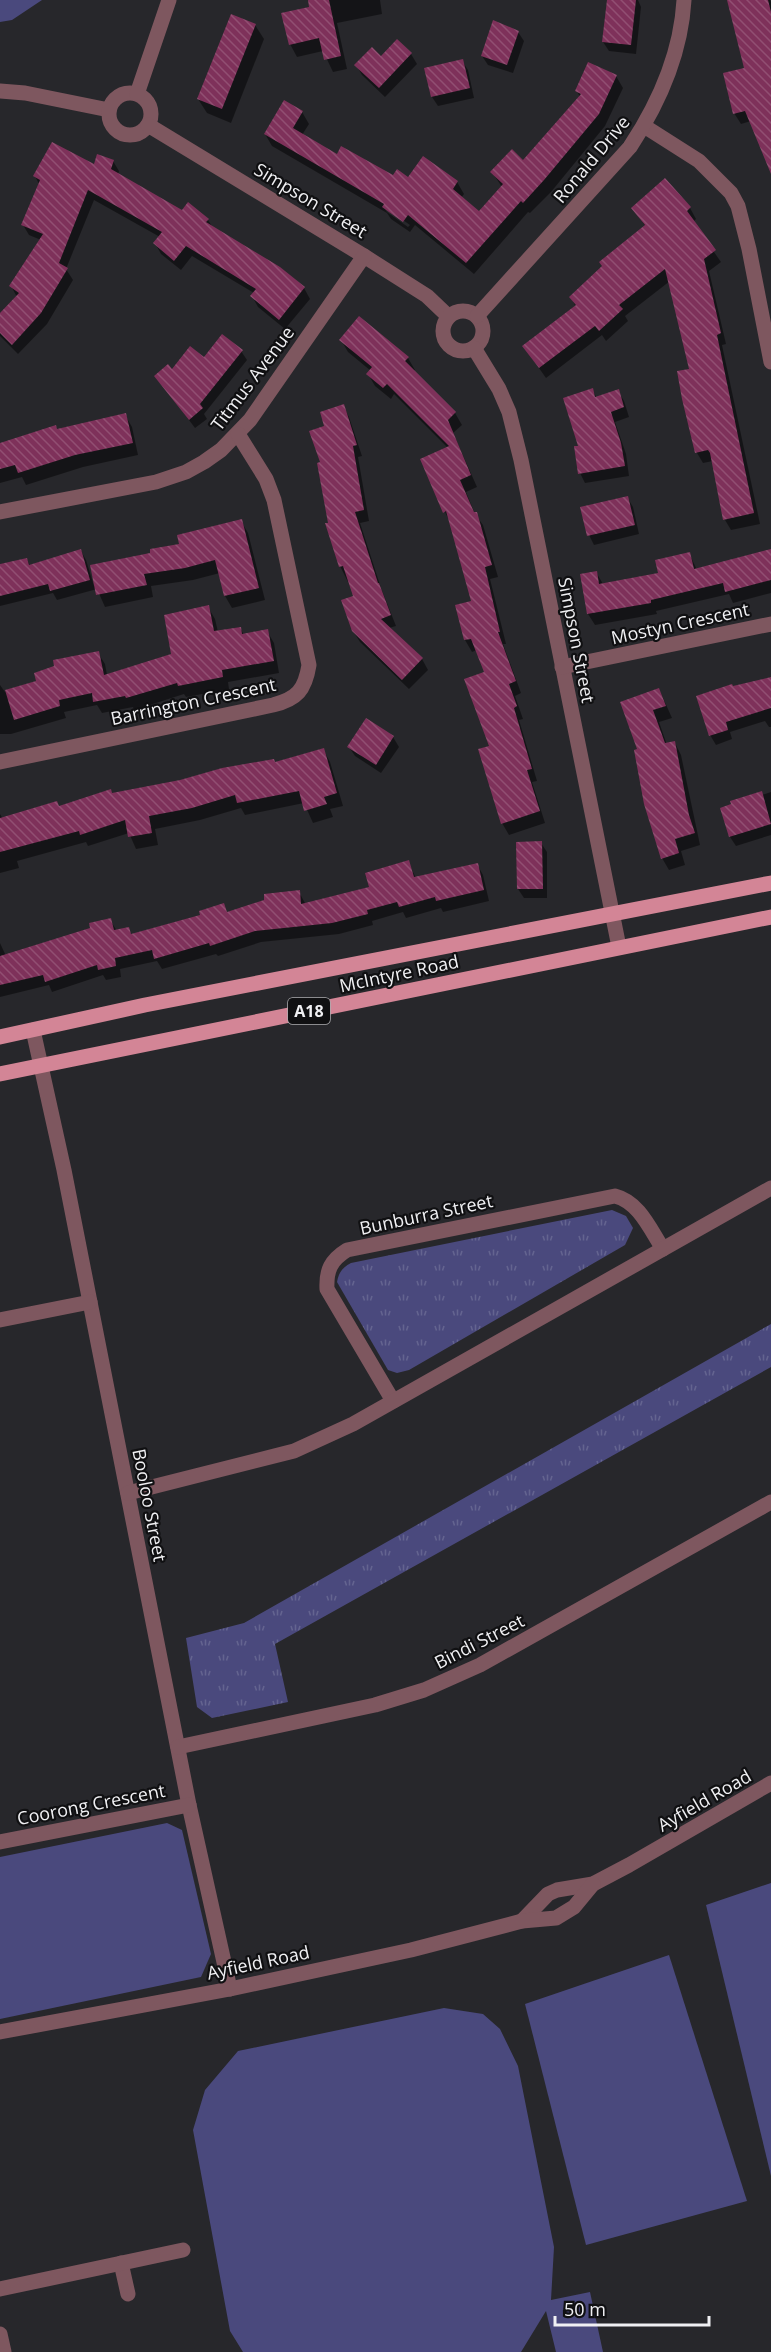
<svg xmlns="http://www.w3.org/2000/svg" width="771" height="2352" viewBox="0 0 771 2352" font-family="'Open Sans',sans-serif">
<style>
.grass{fill:url(#grass-tufts)}
.park{fill:#4a497d}
.shadow{fill:#0007;fill-rule:evenodd}
.building{fill:url(#building-back-hatch)}
.lines{fill:none;stroke-linecap:round;stroke-linejoin:round}
.minor{stroke:#7e575f;stroke-width:15}
.major{stroke:#d38596;stroke-width:15}
.labels{text-anchor:middle;dominant-baseline:central;stroke-width:4.5;stroke-linejoin:round;paint-order:stroke}
.shield{fill:#101012;stroke:#adadb0;stroke-width:1.5}
.shield-label{font-size:16px;font-weight:bold;fill:#f0f0f3}
.street-label{font-size:18px;fill:#f0f0f3;stroke:#101012}
</style>
<defs>
<pattern id="grass-tufts" width="24" height="20" patternUnits="userSpaceOnUse" patternTransform="scale(1.5)"><rect width="24" height="20" fill="#4a497d"/><path d="M3 7l-1-3M5 7V3M7 7l1-3M15 17l-1-3M17 17v-4M19 17l1-3" fill="none" stroke="#646490"/></pattern>
<pattern id="building-back-hatch" width="6" height="6" patternUnits="userSpaceOnUse" patternTransform="scale(1.5)"><rect width="6" height="6" fill="#7e315a"/><path d="M-1 5l2 2M0 0l6 6M5-1l2 2" fill="none" stroke="#914f72"/></pattern>
</defs>
<rect width="100%" height="100%" fill="#27272b"/>
<g class="grass">
<path d="M612,1210l14,6 7,12 -8,17 -216,125 -12,3 -9,-3 -51,-88c2,-10 5,-14 14,-19z"/>
<path d="M771,1324v43l-496,277 13,58 -76,16 -15,-11 -11,-69 58,-15z"/>
</g>
<g class="park">
<path d="M0,0h42l-30,20 -12,2z"/>
<path d="M167,1823l15,7 29,124 -10,23 -201,42v-162z"/>
<path d="M771,1883v293l-65,-271z"/>
<path d="M669,1955l78,246 -161,44 -61,-241z"/>
<path d="M444,2008l39,6 17,15 18,37 36,181 -3,53 39,-8 13,60h-47l-10,-41 -25,41h-278l-13,-21 -37,-201 12,-40 33,-39z"/>
</g>
<g class="shadow">
<path d="M309,0h71l2,14 -45,9 10,46 -14,3 -10,-21 -26,6 -7,-13 21,-36z"/>
<path d="M608,0h30l3,7 -5,47 -27,-3 -6,-9z"/>
<path d="M738,0h32l1,2v170l-20,-51 -10,3 -7,-11 12,-44z"/>
<path d="M255,25l9,14 -33,84 -24,-10 -9,-14z"/>
<path d="M518,32l6,9 -11,32 -25,-8 -6,-9z"/>
<path d="M397,41l14,13 6,10 -32,33 -23,-22 -6,-10 25,-7z"/>
<path d="M462,61l6,9 6,28 -36,8 -6,-9 -6,-28z"/>
<path d="M616,76l7,12 -18,38 -54,66 -21,21 -2,-1 -54,62 -59,-49 -5,7 -19,-13 -4,-6 -115,-67 -7,-12 37,-22 7,12 -7,11 35,21 57,21 63,5 7,12 -3,4 18,15 23,-26 -10,-15 31,-10 57,-65 -3,-6zM383,206l27,19 -2,2 -21,-15z"/>
<path d="M113,161l6,10 -1,4 64,36 26,9 5,8 67,40 24,20 6,11 -25,30 -27,-22 -6,-11 2,-3 -62,-37 -11,14 -20,-16 -6,-11 5,-6 -66,-37 -28,69 7,11 -26,44 -29,30 -18,-18v-21l17,-18 -6,-11 30,-46 -12,-5 -6,-10 16,-41 -4,-8 60,-10z"/>
<path d="M665,180l25,28 6,11 -3,3 28,40 -12,9 17,73 -4,1 38,179 -29,6 -6,-10 -12,-59 -10,2 -6,-10 -13,-54 7,-29 -21,-89 -45,35 3,5 -22,20 -4,-6 -56,43 -22,-31 52,-40 -5,-9 74,-72 -12,-18z"/>
<path d="M341,340l67,18 7,12 -2,1 42,42 7,12 -9,8 24,54 -11,5 9,22 8,11 15,52 -8,2 16,65h-3l18,49 -6,3 8,23 -4,1 18,61 -5,1 13,41 -36,12 -7,-12 -11,-76 -5,-74 -9,-23 -5,2 -7,-12 8,-37 -22,-79 -6,-12 3,-64 -54,-54 -3,5 -16,-13 -7,-12 3,-3 -23,-19z"/>
<path d="M241,351l6,9 -43,54 3,5 -12,9 -39,-52 48,-17z"/>
<path d="M592,390l5,8 21,-7 6,10 5,16 -14,5 11,32 3,22 -44,7 -5,-10v-26z"/>
<path d="M343,406l6,11 13,39 -4,1 11,64 -9,2 21,65 15,38 -7,2 33,31 6,11 -19,19 -49,-47 -7,-11 2,-35 -15,-30 -11,-42 -7,-60 4,-37z"/>
<path d="M125,415l7,12 6,28 -55,12 -57,18 -4,-8 -22,6v-39z"/>
<path d="M627,497l6,10 6,27 -45,11 -5,-10z"/>
<path d="M241,521l7,12 17,67 -33,8 -7,-12 -5,-23 -27,7 -42,6 2,11 -48,10 -8,-18 -40,11 -4,-7 -53,13v-42l27,-5 3,7 51,-15 5,9 8,26 58,-32 29,-9z"/>
<path d="M689,553l8,17 74,-16v39l-38,10 -4,-9 -73,17 1,3 -62,11 -7,-11 -6,-39 14,-3 7,12 57,-10z"/>
<path d="M208,607l7,12 3,13 22,-4 4,7 23,-4 7,12 5,30 -51,9 1,7 -43,8 -2,-3 -50,16 -1,-3 -31,6 -5,-8 -33,7 2,6 -55,16h-11v-49l5,7 33,-10 60,-29 7,11 2,11 66,-20z"/>
<path d="M771,678v49h-2l-4,-6 -35,11 2,7 -16,6 -6,-10 23,-47z"/>
<path d="M659,689l13,29 -13,4 8,23 8,-2 6,12 19,90 -19,6 4,14 -16,5 -7,-12 -23,-108z"/>
<path d="M367,720l26,17 6,10 -18,26 -26,-17 -6,-9z"/>
<path d="M323,749l7,13 13,44 -13,3 3,8 -20,6 -9,-20 -59,12 -4,-7 -41,12 -45,9 3,16 -22,4 -7,-16 -41,13 -2,-4 -69,19 2,7 -19,5v-59l3,5 56,-12 53,-12 163,-32z"/>
<path d="M771,792v43l-35,11 -6,-9 -8,-28z"/>
<path d="M541,843l6,9v46h-23l-6,-9z"/>
<path d="M408,862l8,16 61,-14 6,11 6,26 -46,11 -2,-4 -35,10 -3,-6 -31,9 1,4 -34,9 -78,8 -43,14 -2,-2 -54,15 -5,-8 -37,8 1,8 -15,3 -3,-5 -51,17 -3,-7 -49,12v-54l6,13 85,-27 19,-9 7,11 11,-3 4,7 70,-19 21,-11 5,9 71,-22 7,13 65,-17z"/>
</g>
<g class="building">
<path d="M308,0h21l12,56 -17,4 -5,-22 -30,7 -8,-32 28,-6z"/>
<path d="M607,0h29l-5,45 -29,-3z"/>
<path d="M727,0h41l3,12v162l-26,-63 -12,3 -10,-41 21,-5z"/>
<path d="M231,14l25,10 -34,85 -25,-10z"/>
<path d="M493,20l26,11 -12,34 -26,-9z"/>
<path d="M397,39l15,14 -33,35 -25,-23 18,-18 9,9z"/>
<path d="M463,59l7,29 -39,9 -7,-29z"/>
<path d="M588,62l29,13 -18,39 -55,66 -21,23 -2,-2 -55,62 -58,-48 -5,7 -21,-15 2,-3 -120,-70 20,-34 19,11 -10,17 44,26 4,-8 52,29 4,-6 11,8 15,-21 35,25 -5,8 26,22 24,-27 -13,-12 22,-23 11,11 58,-66 -6,-3z"/>
<path d="M52,142l42,22 3,-10 17,6 -3,9 71,41 6,-8 21,17 -3,3 74,45 25,20 -26,33 -29,-24 6,-7 -70,-43 -12,15 -21,-18 9,-11 -74,-42 -29,73 9,5 -27,45 -29,32 -12,-12v-20l19,-20 -10,-7 34,-52 -22,-9 19,-45 -7,-4z"/>
<path d="M665,178l26,29 -4,4 29,39 -12,9 17,74 -4,2 37,178 -31,7 -13,-67 -2,-3 -13,3 -13,-54 -5,-28 12,-2 -24,-100 -46,36 4,4 -24,22 -4,-5 -56,42 -17,-22 54,-41 -7,-8 33,-31 -3,-4 46,-37 -14,-17z"/>
<path d="M359,316l50,41 -4,4 51,51 -8,8 23,55 -11,5 14,32h3l15,53 -7,2 15,65h-2l18,49 -7,3 8,22 -3,2 18,61 -5,1 13,41 -39,13 -23,-75 11,-3 -25,-67 20,-7 -13,-33 -7,1 -9,-35 16,-4 -25,-90 -3,2 -23,-54 29,-13 -62,-62 -4,4 -17,-14 6,-7 -33,-27z"/>
<path d="M222,334l21,16 -43,54 3,4 -14,12 -35,-44 14,-12 4,5 18,-23 14,11z"/>
<path d="M593,388l2,9 24,-8 5,18 -13,5 10,31 4,23 -47,8 -4,-28h4l-15,-48z"/>
<path d="M344,404l13,41 -4,1 11,64 -9,2 23,71h1l12,32 -10,4 42,39 -21,22 -50,-49 -11,-31 12,-4 -10,-30 -4,1 -14,-44h3l-11,-60 3,-1 -11,-31 15,-5 -4,-14z"/>
<path d="M126,413l7,30 -58,12 -57,18 -3,-8 -15,4v-26l56,-18 1,4z"/>
<path d="M628,496l7,29 -48,11 -7,-29z"/>
<path d="M242,519l17,69 -35,8 -9,-36 -30,8 -41,6 3,11 -51,10 -6,-30 60,-12v-4l29,-5 -2,-9z"/>
<path d="M81,549l9,31 -40,11 -2,-7 -48,12v-32l27,-6 2,7z"/>
<path d="M771,549v31l-46,12 -2,-9 -72,17v3l-64,11 -7,-40 17,-3 2,13 59,-11 -3,-13 35,-8 4,17z"/>
<path d="M209,605l5,26 27,-4 1,7 26,-5 6,32 -52,9 1,7 -45,9 -1,-3 -51,15 -1,-2 -32,6 -1,-9 -33,7 1,6 -46,14 -9,-30 31,-9 -2,-8 20,-7 -1,-6 46,-9 5,24 67,-21 -7,-39z"/>
<path d="M771,677v31l-45,14 2,8 -19,6 -13,-40 36,-12 1,2z"/>
<path d="M659,688l7,18 -13,4 12,33 10,-2 14,74 6,18 -20,6 4,14 -18,6 -17,-55 -10,-54 3,-1 -17,-47z"/>
<path d="M366,718l28,18 -18,29 -29,-18z"/>
<path d="M324,748l13,45 -13,4 3,7 -23,7 -5,-20 -62,12 -2,-8 -43,13 -43,8 3,17 -24,4 -3,-17 -45,15 -1,-4 -79,21v-34l57,-17 2,5 52,-17 1,4 68,-13 42,-12 52,-9 1,3z"/>
<path d="M762,791l9,33 -42,13 -9,-29 11,-4 -1,-3z"/>
<path d="M542,841l1,48h-26l-1,-47z"/>
<path d="M409,860l5,17 64,-14 6,27 -48,11 -1,-4 -36,10 -2,-5 -30,8 1,4 -36,9 -77,8 -45,15 -1,-3 -55,16 -2,-9 -37,8 1,8 -18,4 -1,-5 -52,17 -2,-7 -43,10v-29l90,-28 -1,-5 22,-5 3,12 15,-3 2,7 69,-19 -1,-4 25,-8 3,9 37,-12v-6l36,-4 1,14 68,-17 -4,-14z"/>
</g>
<g class="lines">
<g class="minor">
<path d="M0,91l25,2 84,17"/>
<circle cx="130" cy="114" r="21"/>
<path d="M137,94l32,-94"/>
<path d="M148,125l216,131 63,40 21,20"/>
<path d="M644,126l55,35 32,32 7,13 11,43 22,113"/>
<circle cx="463" cy="331" r="20"/>
<path d="M477,316l153,-169c29,-44 51,-93 54,-147"/>
<path d="M474,348l25,41 10,23 12,48 98,487"/>
<path d="M0,512l156,-30 30,-10 18,-10 17,-12 29,-30 114,-164"/>
<path d="M562,667l209,-43"/>
<path d="M0,762l273,-57c24,-6 32,-15 36,-40l-35,-165 -8,-21 -28,-45"/>
<path d="M33,1030l31,140 125,635 41,184"/>
<path d="M0,1320l90,-18"/>
<path d="M393,1401l-66,-112c-1,-19 4,-29 20,-39l268,-54c24,6 35,33 48,53"/>
<path d="M128,1493l166,-42 59,-27 418,-236"/>
<path d="M178,1747l197,-42 49,-15 56,-25 291,-163"/>
<path d="M0,1842l189,-37"/>
<path d="M522,1921l26,-27 9,-4 36,-6 36,-19 142,-82"/>
<path d="M0,2032l230,-43 181,-39 111,-29 34,-3 18,-11 19,-23"/>
<path d="M121,2263l7,31"/>
<path d="M0,2289l183,-39"/>
<path d="M0,2334l4,18"/>
</g>
<g class="major">
<path d="M0,1037l145,-32 626,-122"/>
<path d="M0,1074l771,-157"/>
</g>
</g>
<g class="labels">
<rect class="shield" x="288" y="998" width="42" height="26" rx="4.5"/>
<g class="shield-label">
<text x="309" y="1011">A18</text>
</g>
<g class="street-label">
<text transform="translate(591 159) rotate(-50)">Ronald Drive</text>
<text transform="translate(311 200) rotate(31)">Simpson Street</text>
<text transform="translate(252 378) rotate(-53)">Titmus Avenue</text>
<text transform="translate(680 623) rotate(-12)">Mostyn Crescent</text>
<text transform="translate(577 640) rotate(79)">Simpson Street</text>
<text transform="translate(193 701) rotate(-12)">Barrington Crescent</text>
<text transform="translate(399 973) rotate(-12)">McIntyre Road</text>
<text transform="translate(426 1214) rotate(-12)">Bunburra Street</text>
<text transform="translate(150 1505) rotate(79)">Booloo Street</text>
<text transform="translate(479 1641) rotate(-27)">Bindi Street</text>
<text transform="translate(704 1800) rotate(-30)">Ayfield Road</text>
<text transform="translate(91 1804) rotate(-11)">Coorong Crescent</text>
<text transform="translate(258 1962) rotate(-12)">Ayfield Road</text>
</g>
</g>
<path d="M555 2316v9h154v-9" fill="none" stroke="#f0f0f3" stroke-width="3"/>
<text x="564" y="2316" font-size="18" fill="#f0f0f3" stroke="#101012" stroke-width="4.5" paint-order="stroke">50 m</text>
</svg>
